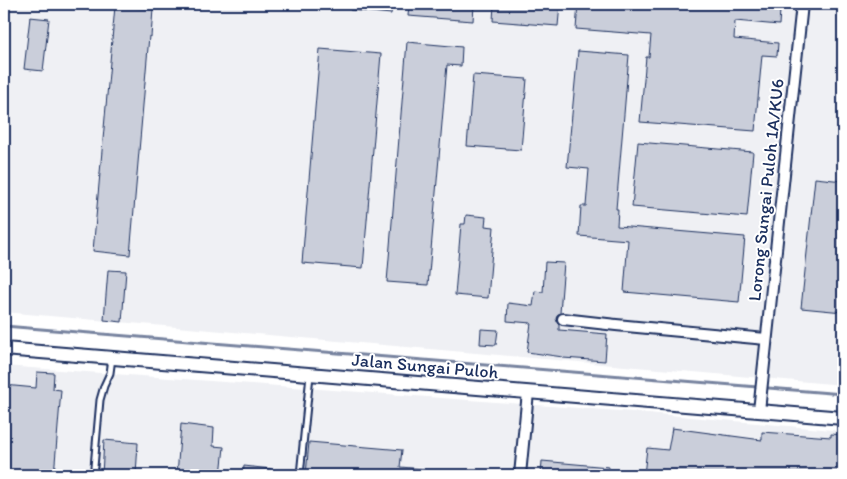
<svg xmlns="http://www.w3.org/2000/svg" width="847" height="479" viewBox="0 0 847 479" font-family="Itim,sans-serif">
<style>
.built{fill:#eff0f4}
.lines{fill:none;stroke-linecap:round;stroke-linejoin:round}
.stream{stroke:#77839f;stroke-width:3}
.building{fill:#caceda;stroke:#1b2f5e}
.service-casing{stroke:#1b2f5e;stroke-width:9}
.minor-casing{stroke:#1b2f5e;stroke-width:14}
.tertiary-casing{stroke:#1b2f5e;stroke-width:16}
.service{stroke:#fff;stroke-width:5}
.minor{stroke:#fff;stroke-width:10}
.tertiary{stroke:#fff;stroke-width:12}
.labels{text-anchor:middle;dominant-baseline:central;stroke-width:4;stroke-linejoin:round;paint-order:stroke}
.street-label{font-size:18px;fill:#1b2f5e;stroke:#fff}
</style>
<rect width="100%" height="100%" fill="#fff"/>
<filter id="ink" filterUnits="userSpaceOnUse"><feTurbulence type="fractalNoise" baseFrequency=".02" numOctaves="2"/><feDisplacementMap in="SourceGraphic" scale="10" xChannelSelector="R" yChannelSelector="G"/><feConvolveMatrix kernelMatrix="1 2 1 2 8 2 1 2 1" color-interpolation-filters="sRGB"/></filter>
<g filter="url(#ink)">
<g class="built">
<path d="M4,4h839v381l-839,-73z"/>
<path d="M4,366l643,47 196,18v44h-839z"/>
</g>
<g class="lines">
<path class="stream" d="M4,326l839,68"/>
</g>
<g class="building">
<path d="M351,4h41l-1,10 -41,-4z"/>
<path d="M409,4h65l-1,17 -65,-5z"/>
<path d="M494,4h66l-2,22 -65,-5z"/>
<path d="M578,4h158v2l44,4 -1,15 -44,-4 -1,18 44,4 -1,13 -15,-1 -7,76 -115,-9 6,-65h3l2,-22 -75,-6z"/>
<path d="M115,6l38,3 -2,28 -2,-1 -19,219 -37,-4z"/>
<path d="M30,17l19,2 -6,52 -19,-2z"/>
<path d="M407,42l55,5 -1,19 -14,-1 -19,220 -41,-3z"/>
<path d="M320,49l61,5 -18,214 -61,-5z"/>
<path d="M578,51l51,4 -13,154h2l-1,17 128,11 -6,65 -115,-10 4,-52 -49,-4 2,-30h5l3,-37 -22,-2z"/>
<path d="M473,75l54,4 -6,71 -54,-4z"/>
<path d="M638,142l115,10 -6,65 -115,-10z"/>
<path d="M815,178l28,3v131l-42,-4z"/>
<path d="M466,215l20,2 -1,9 9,1 -6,71 -33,-3 6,-71h4z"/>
<path d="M545,262l19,1 -4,50 -3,2 -1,4 3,6v5l48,4 -2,27 -42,-3v-1l-36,-5 4,-29 -24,-2 1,-18 25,3 2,-15 8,1z"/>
<path d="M108,270l18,1 -4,51 -18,-2z"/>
<path d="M481,329l17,1 -2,15 -16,-1z"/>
<path d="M37,372l17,1 -1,16 8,1 -7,85h-50v-90l32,3z"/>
<path d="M181,424l33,4 -1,18 11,1 -3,28h-44z"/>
<path d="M672,428l90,12v-8l69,5v-3l12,1v40h-199l3,-27 21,2z"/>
<path d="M104,440l34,3 -2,32h-34z"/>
<path d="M309,442l93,8 -2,17 24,2 -1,6h-117z"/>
<path d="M542,461l67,6 -1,8h-67z"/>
<path d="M244,466l27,3v6h-28z"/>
</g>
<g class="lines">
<g class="service-casing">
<g id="service">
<path d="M94,467l6,-67 4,-14 6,-13 2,-15"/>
<path d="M300,475l10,-100"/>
</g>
</g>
<g class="minor-casing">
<g id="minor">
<path d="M563,319l53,6 150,14"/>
<path d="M759,411l43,-407"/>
<path d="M520,475l8,-83"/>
</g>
</g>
<g class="tertiary-casing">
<path id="tertiary" d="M4,349l839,69"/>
</g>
<use href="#service" class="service"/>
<use href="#minor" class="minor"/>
<use href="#tertiary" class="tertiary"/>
</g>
</g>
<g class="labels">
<g class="street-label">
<text transform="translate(766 190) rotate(-84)">Lorong Sungai Puloh 1A/KU6</text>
<text transform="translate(425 366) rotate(5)">Jalan Sungai Puloh</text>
</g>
</g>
<rect width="847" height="479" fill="none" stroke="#fff" stroke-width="20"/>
<rect x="10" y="10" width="827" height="459" fill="none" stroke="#1b2f5e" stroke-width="2" filter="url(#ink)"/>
</svg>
